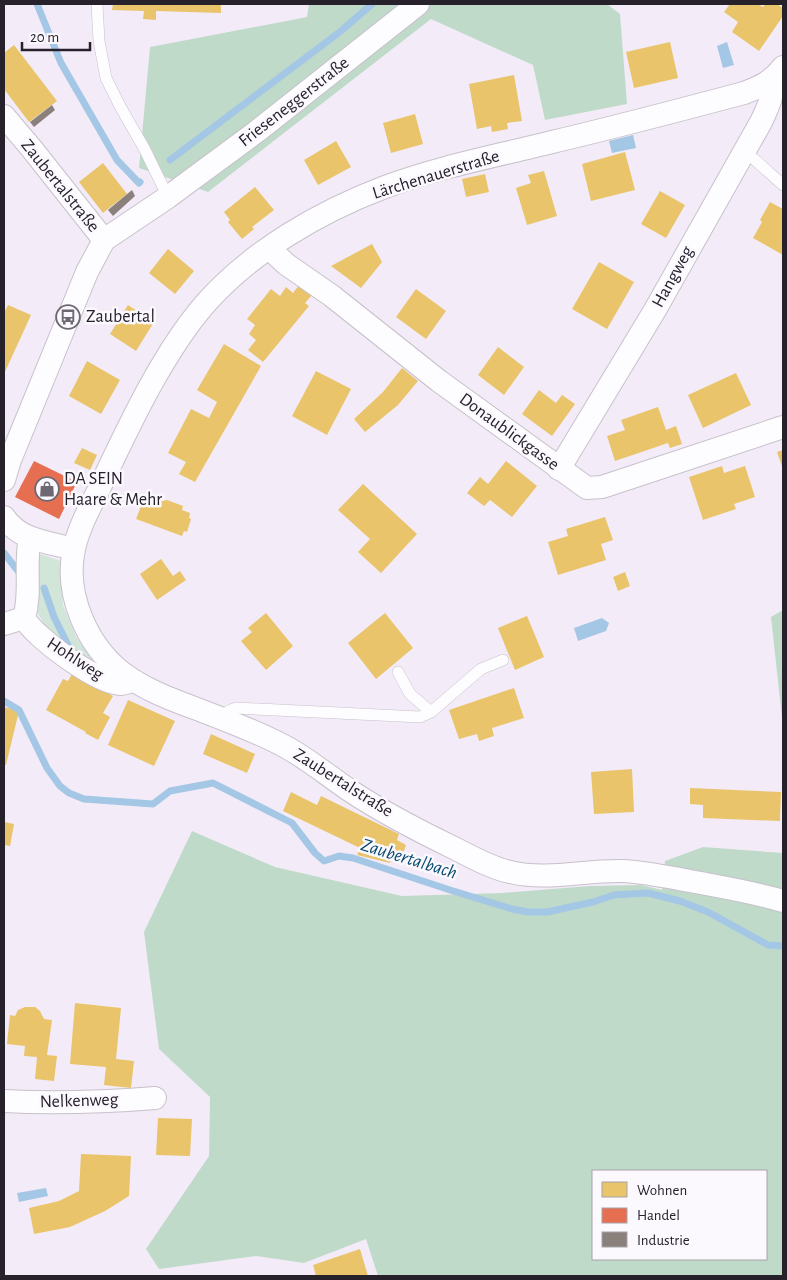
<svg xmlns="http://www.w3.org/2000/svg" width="787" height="1280" viewBox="0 0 787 1280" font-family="'Alegreya Sans',sans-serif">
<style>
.green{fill:#d1e5d8}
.forest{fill:#c0dac9;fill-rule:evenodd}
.water{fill:#a4c7e5}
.homes{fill:#e9c46a}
.shops{fill:#e76f51}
.industry{fill:#8a817c}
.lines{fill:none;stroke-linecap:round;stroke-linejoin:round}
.stream{stroke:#a4c7e5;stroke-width:7}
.service-casing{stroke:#c7c1cb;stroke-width:12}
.minor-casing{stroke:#c7c1cb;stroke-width:24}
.service{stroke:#fdfcfe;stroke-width:11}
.minor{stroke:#fdfcfe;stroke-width:22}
.labels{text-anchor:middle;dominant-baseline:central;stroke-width:5;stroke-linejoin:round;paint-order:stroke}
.street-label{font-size:18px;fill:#27212c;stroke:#fbf8fe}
.poi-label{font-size:18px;fill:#27212c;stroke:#fbf8fe;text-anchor:start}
.water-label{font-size:19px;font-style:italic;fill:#084a6f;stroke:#fbf8fe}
</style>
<rect width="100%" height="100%" fill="#f3ecf8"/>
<path class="green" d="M31,551l30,10 2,44 13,32 20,29 -48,-35 -11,-19v-24z"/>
<g class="forest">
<path d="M309,4h298l13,10 7,90 -82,16 -12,-55 -102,-46 -223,173 -69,-24 11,-121 157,-30z"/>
<path d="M783,610v117l-12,-110z"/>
<path d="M192,831l83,36 127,29 100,-3 88,-7 51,-1 21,5 3,-29 38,-14 80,6v423h-405l-12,-37 -62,24 -48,-7 -97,13 -13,-20 63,-93 1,-59 -51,-48 -15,-117zM593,1171h173v88h-173z"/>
</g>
<g class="water">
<path d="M727,42l7,23 -11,3 -6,-22z"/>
<path d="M633,135l3,13 -24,5 -3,-12z"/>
<path d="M602,618l7,5 -3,8 -28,10 -4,-13z"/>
<path d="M46,1188l2,8 -29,6 -2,-9z"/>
</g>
<g class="homes">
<path d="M113,4h108v9l-65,-2v9l-13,-1 1,-8 -32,-1z"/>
<path d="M730,4h28l5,3 2,-3h12l6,4v8l-24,35 -27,-19 6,-10 -14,-10z"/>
<path d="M670,42l8,36 -44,10 -8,-36z"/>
<path d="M14,45l43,56 -28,21 -25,-33v-36z"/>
<path d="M514,75l8,46 -15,2 1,6 -16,3 -1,-6 -14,3 -8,-45z"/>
<path d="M415,114l8,30 -32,9 -8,-30z"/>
<path d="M336,141l15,26 -33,18 -14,-25z"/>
<path d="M625,152l10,38 -44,11 -9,-37z"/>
<path d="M103,163l24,31 -24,19 -24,-31z"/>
<path d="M544,171l13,45 -30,9 -11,-37 15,-5 -3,-8z"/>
<path d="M485,174l4,18 -23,5 -4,-18z"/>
<path d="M255,187l19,23 -22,17 2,2 -12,10 -14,-17 2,-2 -6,-8z"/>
<path d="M660,191l25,14 -19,33 -25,-14z"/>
<path d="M770,202l13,7v46l-30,-17 9,-16 -2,-2z"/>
<path d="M372,244l10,18 -21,26 -30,-22z"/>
<path d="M168,249l26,22 -19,23 -26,-21z"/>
<path d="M599,262l35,20 -27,47 -35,-20z"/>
<path d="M299,285l13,10 -7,8 4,3 -46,56 -15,-12 8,-10 -7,-6 6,-9 -8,-6 24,-30 9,7 6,-9 7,6z"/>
<path d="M416,289l30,22 -20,28 -30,-22z"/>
<path d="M8,305l23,10 -27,59v-61z"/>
<path d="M128,305l26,17 -18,29 -26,-17z"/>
<path d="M224,344l37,22 -66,116 -16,-8 7,-12 -18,-9 23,-44 18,9 8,-16 -20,-12z"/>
<path d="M498,347l26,20 -20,28 -26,-20z"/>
<path d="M87,361l33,19 -19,34 -32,-18z"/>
<path d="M402,368l16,13 -20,24 -33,27 -11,-13 29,-27z"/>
<path d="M316,371l35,18 -24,46 -35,-19z"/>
<path d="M736,373l15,32 -48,23 -15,-33z"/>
<path d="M539,390l17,13 6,-8 13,9 -23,32 -30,-22z"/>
<path d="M658,407l8,23 10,-4 6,18 -12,4 -2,-5 -53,18 -8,-25 18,-6 -4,-10z"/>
<path d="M82,448l15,7 -7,15 -16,-7z"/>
<path d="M783,450v19l-6,-17z"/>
<path d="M506,461l31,25 -25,31 -22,-17 -6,6 -17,-13 13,-16 8,7z"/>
<path d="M722,466l2,7 21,-7 10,31 -21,7 2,5 -33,11 -14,-43z"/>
<path d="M363,484l54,50 -36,39 -23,-21 12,-13 -32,-29z"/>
<path d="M145,496l14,6 8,-2 16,6 -1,4 8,3 -1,5 2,1 -4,13 -3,-1 -2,5 -46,-17z"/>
<path d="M605,517l8,23 -12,4 5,16 -48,15 -10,-33 20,-6 -2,-7z"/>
<path d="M161,559l12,17 7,-5 6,9 -29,20 -17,-26z"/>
<path d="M625,572l5,14 -12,5 -5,-14z"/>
<path d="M266,613l27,33 -27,24 -25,-29 11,-9 -4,-4z"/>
<path d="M385,613l28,35 -37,31 -28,-36z"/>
<path d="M527,616l17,41 -29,13 -17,-42z"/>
<path d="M72,674l41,22 -10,17 7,4 -12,23 -13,-7 1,-1 -40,-22 17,-31 5,2z"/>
<path d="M514,688l10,30 -32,10 2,8 -15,5 -2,-7 -18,5 -10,-29z"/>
<path d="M128,700l47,21 -21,45 -46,-21z"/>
<path d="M4,707l15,4 -13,54 -2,-1z"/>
<path d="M211,734l44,20 -8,19 -44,-19z"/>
<path d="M632,769l2,43 -40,2 -3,-42z"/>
<path d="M690,788l91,4 -1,29 -77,-3v-13l-13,-1z"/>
<path d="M291,792l26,13 4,-9 78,38 -2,6 9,5 -5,14 -9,-5 -2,9 -33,-8 3,-7 -77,-37z"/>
<path d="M4,822l10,2 -4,22 -6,-1z"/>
<path d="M75,1003l46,5 -5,51 18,2 -3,27 -27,-3 2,-18 -36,-3z"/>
<path d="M25,1007h10l5,4 4,8 8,1 -5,35 10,1 -3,25 -19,-2 2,-22 -13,-1 1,-10 -18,-2 3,-29 5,1 3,-6z"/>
<path d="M158,1118l34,1 -2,37 -34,-1z"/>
<path d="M81,1154l50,2 -2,40 -24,15 -35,16 -36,7 -5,-26 30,-7 20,-10z"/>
<path d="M360,1249l8,27h-52l-3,-11z"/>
</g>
<path class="shops" d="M34,461l43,21 -18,37 -44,-22z"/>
<g class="industry">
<path d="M52,105l3,5 -21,17 -4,-5z"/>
<path d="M132,190l3,6 -22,20 -5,-6z"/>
</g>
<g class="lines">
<g class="stream">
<path d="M37,4l24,59 56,97 22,23 1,-1"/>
<path d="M170,160l171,-129 31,-27"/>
<path d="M4,553l14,18"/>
<path d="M44,588l10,29 15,30"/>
<path d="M4,701l15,9 28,58 13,18 9,7 15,6 69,5 17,-13 43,-8 79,40 23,30 9,8 15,-5 14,2 97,32 62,19 16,3h19l46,-10 21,-7 34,-2 32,8 28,11 60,33 15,1"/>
</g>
<g class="service-casing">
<g id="service">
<path d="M97,4l2,37 7,37 15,30 23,40 24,49"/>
<path d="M745,151l38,34"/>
<path d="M398,672l12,22 21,18"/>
<path d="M223,719c3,-7 6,-9 13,-11l184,9 11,-5 50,-43 22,-9"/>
</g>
</g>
<g class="minor-casing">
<g id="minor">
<path d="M783,67c-12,15 -21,19 -39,26 -64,17 -128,34 -192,49 -56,14 -114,25 -167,45 -66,25 -133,64 -180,117 -44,51 -78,126 -107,187 -10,20 -22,42 -25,64 -7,42 15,90 47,116 23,18 50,28 77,38 29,11 59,22 87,37 23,12 43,29 65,44 33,22 70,41 105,58 18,9 37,20 56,24 36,9 75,-2 112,-1 23,1 46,6 68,10 31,6 63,11 93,20"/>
<path d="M4,116l28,33 72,91"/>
<path d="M269,248l17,16 46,32 107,85 148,107 15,-1 181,-60"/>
<path d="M559,469l96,-159 106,-188c7,-15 13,-27 12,-43"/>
<path d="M4,480l6,-20 77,-188 17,-32 64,-43 88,-65 162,-128"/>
<path d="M4,517c16,24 44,25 70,32"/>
<path d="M30,538c-6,26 2,53 -6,80 11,20 74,66 97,66 4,0 7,-2 11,-3"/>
<path d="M4,624l20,-6"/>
<path d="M4,1101c51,3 100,1 151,-3"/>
</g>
</g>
<use href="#service" class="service"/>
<use href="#minor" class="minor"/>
</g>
<defs>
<g id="bus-ring" transform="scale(1.25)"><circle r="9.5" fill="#fbf8fe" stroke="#6e6873" stroke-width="1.5"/><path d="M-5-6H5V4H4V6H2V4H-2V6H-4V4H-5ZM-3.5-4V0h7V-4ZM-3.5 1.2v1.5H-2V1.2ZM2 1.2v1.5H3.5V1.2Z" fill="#6e6873"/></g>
<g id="shop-ring" transform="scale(1.25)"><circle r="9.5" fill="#fbf8fe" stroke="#6e6873" stroke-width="1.5"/><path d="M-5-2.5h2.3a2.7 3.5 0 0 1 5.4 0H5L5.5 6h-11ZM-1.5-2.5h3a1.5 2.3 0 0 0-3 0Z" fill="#6e6873"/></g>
</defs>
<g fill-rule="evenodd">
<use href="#bus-ring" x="68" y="317"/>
<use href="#shop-ring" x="47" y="489"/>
</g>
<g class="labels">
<g class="street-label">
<text transform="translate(294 102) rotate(-38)">Frieseneggerstraße</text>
<text transform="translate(436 175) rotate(-17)">Lärchenauerstraße</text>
<text transform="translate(60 186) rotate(51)">Zaubertalstraße</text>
<text transform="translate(673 277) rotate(-61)">Hangweg</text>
<text transform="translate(509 432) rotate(36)">Donaublickgasse</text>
<text transform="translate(75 659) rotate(33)">Hohlweg</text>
<text transform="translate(343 783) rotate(32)">Zaubertalstraße</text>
<text transform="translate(79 1101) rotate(-2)">Nelkenweg</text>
</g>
<g class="poi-label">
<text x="86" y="317">Zaubertal</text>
<text x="64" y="479">DA SEIN<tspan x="64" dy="21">Haare &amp; Mehr</tspan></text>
</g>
<g class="water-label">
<text transform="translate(409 859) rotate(17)">Zaubertalbach</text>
</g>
</g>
<rect width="787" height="1280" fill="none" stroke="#27212c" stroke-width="10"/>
<rect x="592" y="1170" width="175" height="90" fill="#fbf8fe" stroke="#a6a2aa"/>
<rect x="602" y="1182" width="25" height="15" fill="#e9c46a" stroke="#a6a2aa"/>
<text x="637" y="1195" font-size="15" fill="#27212c">Wohnen</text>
<rect x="602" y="1208" width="25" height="15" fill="#e76f51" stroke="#a6a2aa"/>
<text x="637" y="1220" font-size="15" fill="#27212c">Handel</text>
<rect x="602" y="1232" width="25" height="15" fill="#8a817c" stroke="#a6a2aa"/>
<text x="637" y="1245" font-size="15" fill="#27212c">Industrie</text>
<path d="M22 42v8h68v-8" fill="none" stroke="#27212c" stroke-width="2.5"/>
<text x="30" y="42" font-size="15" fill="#27212c" stroke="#fbf8fe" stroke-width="4" paint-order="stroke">20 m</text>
</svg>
